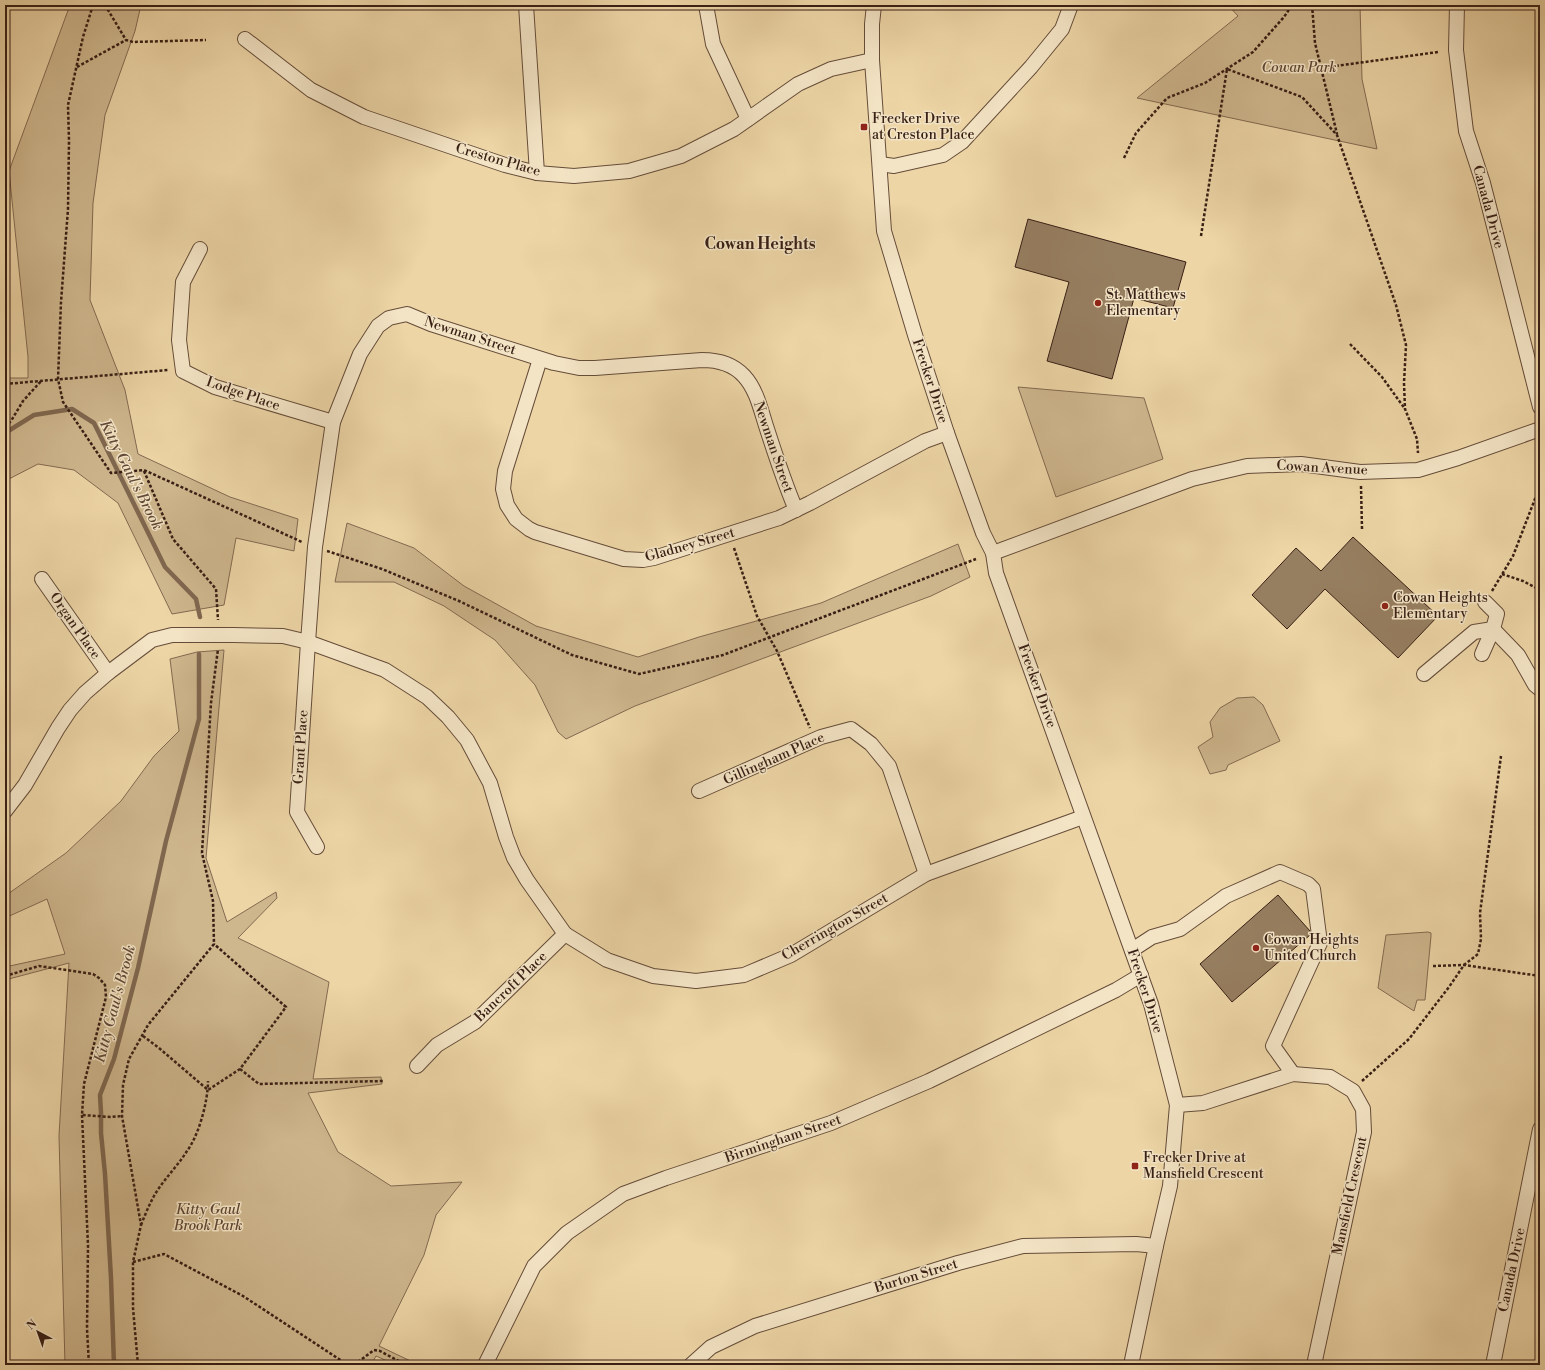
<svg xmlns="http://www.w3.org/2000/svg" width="1545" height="1370" viewBox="0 0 1545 1370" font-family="'Libre Bodoni',serif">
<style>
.green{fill:#ceb68d;stroke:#836a51}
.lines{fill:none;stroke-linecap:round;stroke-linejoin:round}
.stream{stroke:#7f674f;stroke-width:4.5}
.building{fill:#967e60;stroke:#381f15}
.minor-casing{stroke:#654c39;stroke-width:16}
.path{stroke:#381f15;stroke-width:2.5;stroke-dasharray:3 2;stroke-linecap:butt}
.minor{stroke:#f3e4c5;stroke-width:14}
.poi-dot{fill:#8f2418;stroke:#f3e4c5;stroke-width:1.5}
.labels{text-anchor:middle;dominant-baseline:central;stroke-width:3;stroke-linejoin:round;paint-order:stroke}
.park-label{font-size:14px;font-style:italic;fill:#5e4533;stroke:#f3e4c5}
.poi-label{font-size:14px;fill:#381f15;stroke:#f3e4c5;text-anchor:start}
.street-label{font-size:14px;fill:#381f15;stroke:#f3e4c5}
.water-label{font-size:15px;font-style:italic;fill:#624937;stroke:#f3e4c5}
.quarter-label{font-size:16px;font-weight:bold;fill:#381f15;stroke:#f3e4c5}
</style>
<rect width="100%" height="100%" fill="#edd5a6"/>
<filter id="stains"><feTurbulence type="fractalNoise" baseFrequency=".005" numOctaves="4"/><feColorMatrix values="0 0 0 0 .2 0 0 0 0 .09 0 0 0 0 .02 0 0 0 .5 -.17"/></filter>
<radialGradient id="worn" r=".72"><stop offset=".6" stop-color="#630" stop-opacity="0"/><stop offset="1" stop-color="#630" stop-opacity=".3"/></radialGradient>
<g class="green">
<path d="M70,5h71l-6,26 -30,84 -12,88 -3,97 35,90 13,64 92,43 68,22 -4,32 -58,-13 -12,67 -52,9 -54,-111 -44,-33 -36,-6 -33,17v-103h23v-21l-19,-186z"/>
<path d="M1228,5h132l2,74 15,70 -240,-51 101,-82z"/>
<path d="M1018,387l126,11 19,61 -107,38z"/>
<path d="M347,523l67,25 50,38 72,40 102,31 61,-20 122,-34 137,-59 12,33 -39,19 -296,110 -69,33 -8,-7 -23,-47 -40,-45 -51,-34 -50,-24h-59z"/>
<path d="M224,650l-18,208 21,64 49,-30 1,6 -39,40 91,44 -16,97 68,-2 1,7 -74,9 30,59 53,34 71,-4 -26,33 -12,40 -45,91 40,19h-23l-20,-9 -5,9h-306l-6,-229 10,-173 -64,17v-13l60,-13 -18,-55 -42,19v-22l61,-43 55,-52 33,-45 25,-25 -9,-72 27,-7z"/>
<path d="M1254,697l9,8 17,36 -52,24 -2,5 -16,4 -12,-27 15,-10 -3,-15 10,-14 17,-10z"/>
<path d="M1428,932l3,1v3l-6,64h-8l-3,11 -36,-23 8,-53z"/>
</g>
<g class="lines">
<g class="stream">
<path d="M5,433l29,-18 38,-6 22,14 71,144 31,32 4,18"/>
<path d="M114,1365l-3,-87 -6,-104 -4,-41v-20l-1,-18 14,-36 24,-91 28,-127 33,-122v-65"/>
</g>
</g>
<g class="building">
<path d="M1028,219l158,43 -13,46 -39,-10 -22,81 -65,-18 22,-79 -54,-15z"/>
<path d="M1353,537l85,79 -40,42 -73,-69 -38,40 -35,-34 44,-47 25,23z"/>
<path d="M1278,895l32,36v4l-78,67 -32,-38z"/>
</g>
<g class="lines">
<g class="minor-casing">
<g id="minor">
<path d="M526,5l11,168"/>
<path d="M706,5l7,39 35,75"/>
<path d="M874,5l-2,19v36l12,171 31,104 32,98 36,100 10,20 3,20 155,431 26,101 -7,81 -14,60 -25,119"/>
<path d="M1457,5l-1,45 10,81 17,52 57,224"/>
<path d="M245,39l66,51 53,27 141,48 32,8 37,3 55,-5 52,-15 53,-27 64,-45 33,-15 41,-9"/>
<path d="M880,164l14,2 49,-11 19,-13 69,-75 31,-38 9,-24"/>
<path d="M200,249l-17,33 -4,58 4,31 32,16 118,35"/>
<path d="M540,359l-35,112 -2,18 4,16 9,14 13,10 6,3 89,27 19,1 11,-2 125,-40 31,-15 115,-62 22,-8"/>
<path d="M993,553l199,-74 55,-13 54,-2 59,8 58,-2 40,-12 82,-29"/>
<path d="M42,579l66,94"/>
<path d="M1482,654l11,-25 4,-15 -12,-12"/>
<path d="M1424,674l50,-42 19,-3 25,26 17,30 5,4"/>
<path d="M699,791l122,-54 30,-8 20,15 18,22 37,108"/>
<path d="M5,811l20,-26 33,-57 12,-18 15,-17 23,-20 44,-33 20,-5h61l50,1 25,6 77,28 42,27 21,20 19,23 23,43 16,54 8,21 13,22 38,54 42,26 46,16 43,5 48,-6 47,-20 135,-81 157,-57"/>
<path d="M317,847l-20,-35 11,-170 7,-95 18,-125 27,-68 18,-28 11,-8 18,-4 24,10 123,39 25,5h16l107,-8c16,0 31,4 42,16 13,14 17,35 23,53 9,28 18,55 29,81"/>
<path d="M1132,950l20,-13 28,-8 46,-33 54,-24 28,12 5,5 7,54 -47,103 20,28"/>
<path d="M417,1066l20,-21 38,-23 90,-88"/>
<path d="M1177,1105l26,-2 90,-29 37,3 23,14 10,18 1,23 -50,233"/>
<path d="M485,1365l49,-99 33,-33 56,-39 43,-16 165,-55 98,-42 187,-91 25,-15"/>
<path d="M691,1365l20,-18 44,-21 203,-63 65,-17 113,-2 20,2"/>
<path d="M1493,1365l47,-236"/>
</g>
</g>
<g class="path">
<path d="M93,5l-10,32 -15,68 1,36 -1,68 -7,93 -3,77 5,23 48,71 33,-3 158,72"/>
<path d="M105,5l21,35 7,2 73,-2"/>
<path d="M1312,5l3,38 22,91"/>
<path d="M77,67l49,-27"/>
<path d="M1321,68l117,-16"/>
<path d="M1124,158l12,-25 31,-35 38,-15 48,-31 31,-35 8,-12"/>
<path d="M1201,236l26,-167 75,28 35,38 59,170 10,40 -2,38 1,26 12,30 1,14"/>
<path d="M1350,344l32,33 23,32"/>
<path d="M5,384l163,-14"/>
<path d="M5,427l6,-6 12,-20 19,-21"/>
<path d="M144,471l29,68 43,50 2,31"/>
<path d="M1361,486l1,43"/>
<path d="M734,548l23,68 20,35 33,77"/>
<path d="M327,551l55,18 77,32 113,54 67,19 84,-19 253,-96"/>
<path d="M1502,574l21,7 17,9"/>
<path d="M1492,591l21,-35 25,-65"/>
<path d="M1433,966l31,-1 76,11"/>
<path d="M5,976l34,-10 54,8 6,4 6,7 1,12 -22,87 -2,31 29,2 11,-1"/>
<path d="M143,1036l16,12 49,42 32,-21 46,-62 -72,-63"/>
<path d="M240,1069l19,15 124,-3"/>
<path d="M1362,1081l47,-42 40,-52 15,-22 14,-11 3,-15 -1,-26 21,-157"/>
<path d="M82,1115l6,130 -1,84 2,36"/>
<path d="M141,1225c4,-10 8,-20 13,-29 9,-16 23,-29 33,-45 12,-16 21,-50 21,-70"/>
<path d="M133,1262l31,-8 79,42 105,69"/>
<path d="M138,1365l-5,-57v-46l8,-37 -19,-109 1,-31 6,-26 19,-34 66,-81 -1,-43 -11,-48 9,-150 7,-54"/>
<path d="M354,1365l20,-15 6,1 26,14"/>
</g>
<use href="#minor" class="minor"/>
</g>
<g class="poi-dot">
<rect x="860" y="123" width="8" height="8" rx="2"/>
<circle cx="1098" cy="303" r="4"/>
<circle cx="1385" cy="606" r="4"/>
<circle cx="1256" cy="948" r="4"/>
<rect x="1131" y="1162" width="8" height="8" rx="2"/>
</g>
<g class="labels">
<g class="park-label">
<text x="1299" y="68">Cowan Park</text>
<text x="208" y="1210">Kitty Gaul<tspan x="208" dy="16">Brook Park</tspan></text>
</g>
<g class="poi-label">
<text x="872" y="119">Frecker Drive<tspan x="872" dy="16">at Creston Place</tspan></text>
<text x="1106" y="295">St. Matthews<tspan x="1106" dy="16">Elementary</tspan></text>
<text x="1393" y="598">Cowan Heights<tspan x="1393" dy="16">Elementary</tspan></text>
<text x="1264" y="940">Cowan Heights<tspan x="1264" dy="16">United Church</tspan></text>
<text x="1143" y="1158">Frecker Drive at<tspan x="1143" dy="16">Mansfield Crescent</tspan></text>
</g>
<g class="street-label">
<text transform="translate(498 160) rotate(16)">Creston Place</text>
<text transform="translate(1488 207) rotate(75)">Canada Drive</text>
<text transform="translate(470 336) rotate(18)">Newman Street</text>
<text transform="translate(930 381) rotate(72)">Frecker Drive</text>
<text transform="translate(243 394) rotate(19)">Lodge Place</text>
<text transform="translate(773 447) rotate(71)">Newman Street</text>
<text transform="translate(1322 468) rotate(3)">Cowan Avenue</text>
<text transform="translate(690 545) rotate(-16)">Gladney Street</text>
<text transform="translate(75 626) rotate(55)">Organ Place</text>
<text transform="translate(1037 686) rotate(70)">Frecker Drive</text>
<text transform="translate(301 747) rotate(-86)">Grant Place</text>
<text transform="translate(774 759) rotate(-24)">Gillingham Place</text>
<text transform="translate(835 927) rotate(-30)">Cherrington Street</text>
<text transform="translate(511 987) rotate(-44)">Bancroft Place</text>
<text transform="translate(1145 991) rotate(72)">Frecker Drive</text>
<text transform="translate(783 1139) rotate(-19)">Birmingham Street</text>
<text transform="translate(1350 1196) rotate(-78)">Mansfield Crescent</text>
<text transform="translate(1512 1270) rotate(-78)">Canada Drive</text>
<text transform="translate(916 1276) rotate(-17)">Burton Street</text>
</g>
<g class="water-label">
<text transform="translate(131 475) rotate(63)">Kitty Gaul's Brook</text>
<text transform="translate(115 1004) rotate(-75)">Kitty Gaul's Brook</text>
</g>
<g class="quarter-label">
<text x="760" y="244">Cowan Heights</text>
</g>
</g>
<rect width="1545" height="1370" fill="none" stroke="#edd5a6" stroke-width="20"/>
<rect x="6" y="6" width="1533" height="1358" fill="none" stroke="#381f15" stroke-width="2"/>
<rect x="10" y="10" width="1525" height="1350" fill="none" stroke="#381f15"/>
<g transform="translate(38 1332) rotate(319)" stroke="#f3e4c5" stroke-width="3" paint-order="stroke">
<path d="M0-3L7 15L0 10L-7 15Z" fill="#381f15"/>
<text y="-6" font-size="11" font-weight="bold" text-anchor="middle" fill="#381f15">N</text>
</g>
<rect width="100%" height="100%" filter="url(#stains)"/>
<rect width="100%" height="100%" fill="url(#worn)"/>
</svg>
